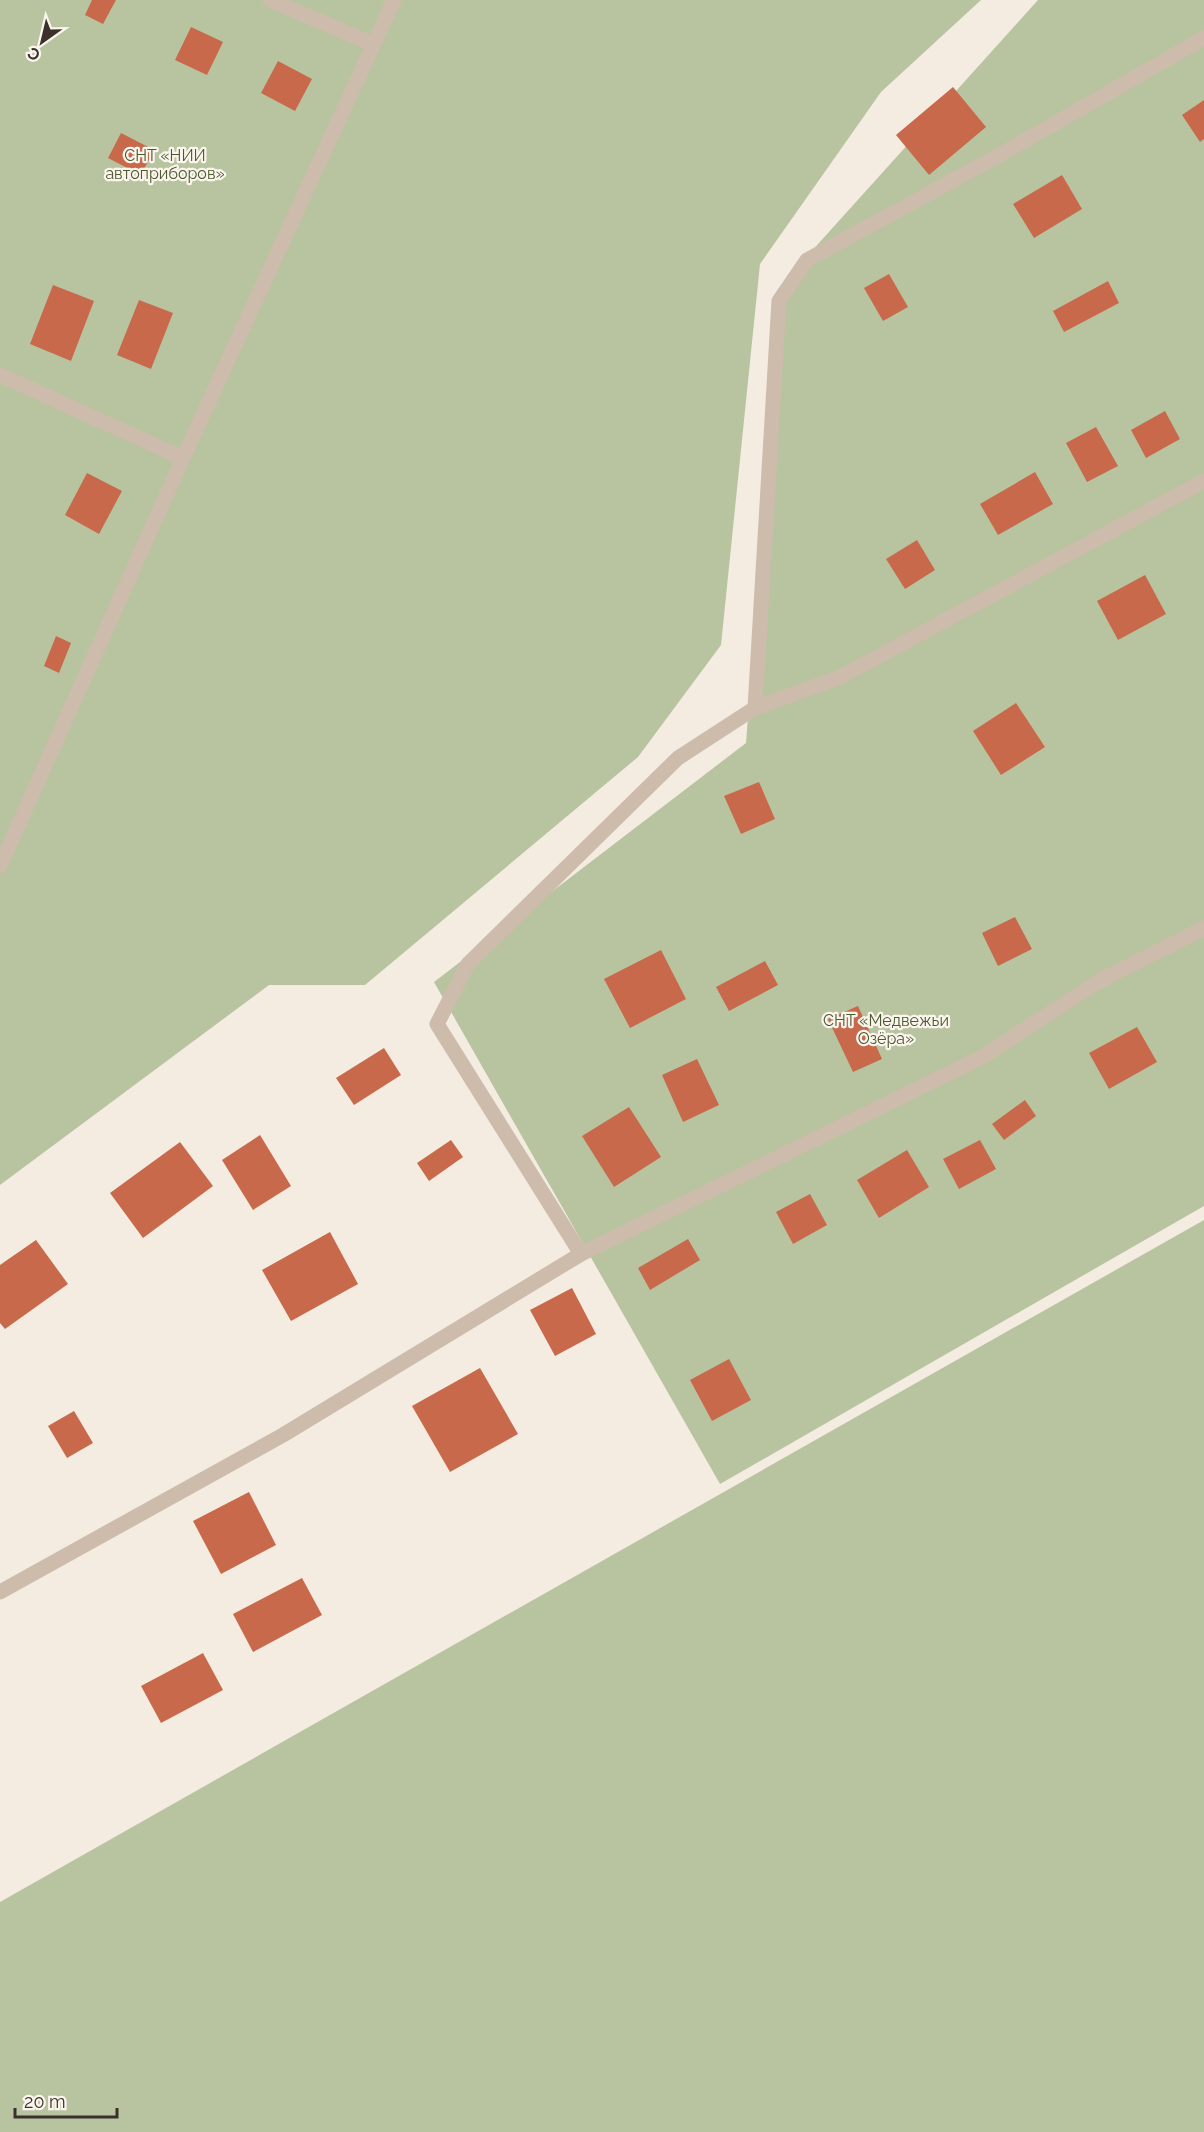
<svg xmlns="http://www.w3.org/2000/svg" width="1204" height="2132" viewBox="0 0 1204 2132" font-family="Raleway,sans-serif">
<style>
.green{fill:#b8c4a0}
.building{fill:#c8694b}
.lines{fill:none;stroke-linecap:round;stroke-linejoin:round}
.service{stroke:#cdbbac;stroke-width:15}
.minor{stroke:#cdbbac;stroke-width:15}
.labels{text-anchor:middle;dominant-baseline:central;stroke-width:4.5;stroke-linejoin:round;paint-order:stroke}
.park-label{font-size:16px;fill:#4a5a2e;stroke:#fbf5ee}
</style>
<rect width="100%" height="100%" fill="#f4ebe1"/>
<g class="green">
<path d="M0,0h981l-100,92 -121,172 -39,381 -83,112 -273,228h-96l-269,200z"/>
<path d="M1038,0h166v1206l-484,278 -286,-502 312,-239 36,-459z"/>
<path d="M1204,1220v912h-1204v-230z"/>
</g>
<g class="building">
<path d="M92,0h24l-13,24 -18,-9z"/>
<path d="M191,27l32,15 -16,33 -32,-15z"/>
<path d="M278,61l34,18 -17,32 -34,-18z"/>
<path d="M953,87l33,40 -57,48 -33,-40z"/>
<path d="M1204,100v39l-4,3 -18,-27z"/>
<path d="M121,133l33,17 -13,25 -33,-17z"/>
<path d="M1062,175l20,34 -48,29 -21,-34z"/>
<path d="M889,274l19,33 -25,14 -19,-33z"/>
<path d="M1108,281l11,22 -55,29 -11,-21z"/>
<path d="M53,285l41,16 -23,60 -41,-17z"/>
<path d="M139,300l34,13 -22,56 -34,-14z"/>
<path d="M1165,411l15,28 -34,19 -15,-28z"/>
<path d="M1096,427l22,39 -31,16 -21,-39z"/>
<path d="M1035,472l18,32 -55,31 -18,-31z"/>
<path d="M87,473l35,18 -23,43 -34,-19z"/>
<path d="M917,540l18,30 -30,19 -19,-30z"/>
<path d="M1145,575l21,39 -48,26 -21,-39z"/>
<path d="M56,636l15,7 -12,30 -15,-7z"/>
<path d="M1016,703l29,44 -44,28 -28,-44z"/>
<path d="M759,782l16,37 -34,15 -17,-38z"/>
<path d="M1015,917l17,32 -34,17 -16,-33z"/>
<path d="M661,950l25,49 -56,29 -26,-49z"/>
<path d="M765,961l13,24 -49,26 -13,-24z"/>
<path d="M858,1006l24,53 -29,13 -25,-53z"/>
<path d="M1137,1027l20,35 -48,27 -20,-36z"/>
<path d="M384,1048l17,27 -47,30 -18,-27z"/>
<path d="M697,1059l22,46 -36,17 -21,-47z"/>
<path d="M1025,1100l11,16 -32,24 -12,-16z"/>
<path d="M629,1107l32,50 -47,30 -32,-51z"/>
<path d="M260,1135l31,51 -38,24 -31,-50z"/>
<path d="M451,1140l12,17 -34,24 -12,-18z"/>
<path d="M980,1140l16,29 -37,20 -16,-30z"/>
<path d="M180,1142l33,44 -70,52 -33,-45z"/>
<path d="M907,1150l22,37 -50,31 -22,-38z"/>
<path d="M810,1194l17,31 -34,19 -17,-32z"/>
<path d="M330,1232l28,52 -67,37 -29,-51z"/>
<path d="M688,1239l12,21 -50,30 -12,-22z"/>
<path d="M36,1240l32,44 -63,45 -5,-6v-58z"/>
<path d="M572,1288l24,46 -41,22 -25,-46z"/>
<path d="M729,1359l22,41 -39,21 -22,-41z"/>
<path d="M480,1368l38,66 -68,38 -38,-66z"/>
<path d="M74,1411l19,32 -26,15 -19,-32z"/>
<path d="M249,1492l27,53 -55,29 -28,-53z"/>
<path d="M302,1578l20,37 -69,37 -20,-38z"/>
<path d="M203,1653l20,37 -62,33 -20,-37z"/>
</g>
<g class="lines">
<g class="service">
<path d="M270,0l103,44"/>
<path d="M0,375l183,83"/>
<path d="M755,708l85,-31 364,-196"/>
<path d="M0,1592l283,-157 298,-181 -144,-230 31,-60 210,-206 77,-50 24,-407 28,-41 196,-107 201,-115"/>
</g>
<g class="minor">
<path d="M0,866l183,-408 211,-458"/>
<path d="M581,1254l401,-197 119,-77 103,-52"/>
</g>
</g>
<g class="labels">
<g class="park-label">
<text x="165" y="155">СНТ «НИИ<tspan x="165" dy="18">автоприборов»</tspan></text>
<text x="886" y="1020">СНТ «Медвежьи<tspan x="886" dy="18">Озёра»</tspan></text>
</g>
</g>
<g transform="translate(42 42) rotate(214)" stroke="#fbf5ee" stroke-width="4.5" paint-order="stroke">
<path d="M0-4.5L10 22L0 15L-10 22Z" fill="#3b302b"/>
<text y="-9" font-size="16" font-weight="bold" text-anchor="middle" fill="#3b302b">С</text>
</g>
<path d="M15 2108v9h102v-9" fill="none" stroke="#3b302b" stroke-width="3"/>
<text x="24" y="2108" font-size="18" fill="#3b302b" stroke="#fbf5ee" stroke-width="4.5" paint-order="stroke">20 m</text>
</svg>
